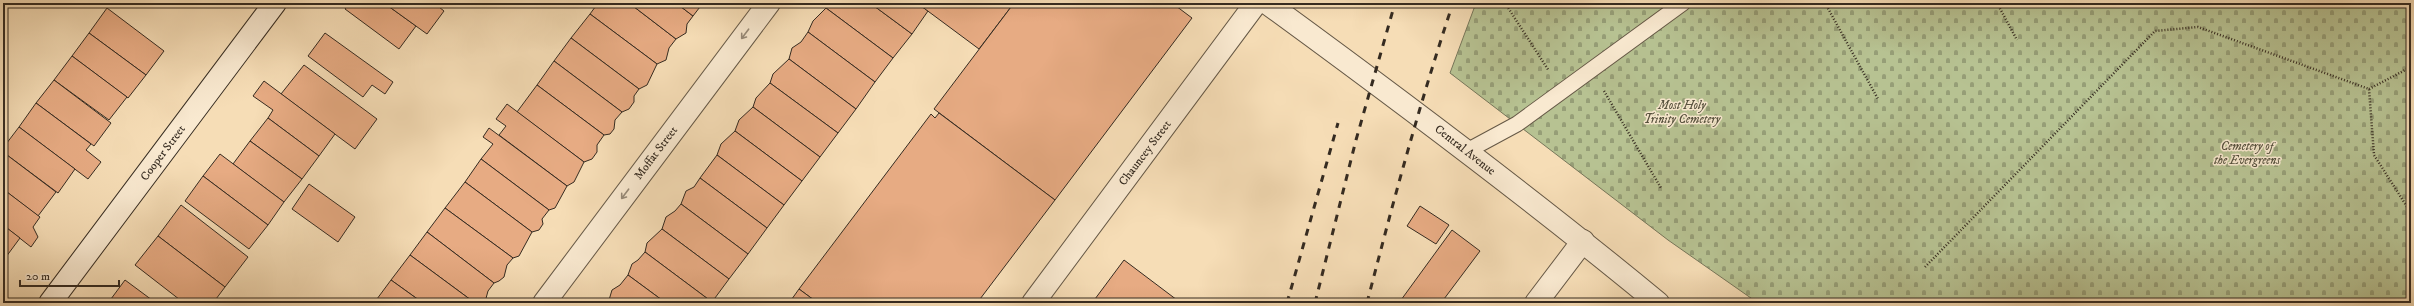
<svg xmlns="http://www.w3.org/2000/svg" width="2414" height="306" viewBox="0 0 2414 306" font-family="'IM FELL DW Pica',serif">
<style>
.cemetery{fill:url(#cemetery-stones);stroke:#76765a}
.building{fill:#e7ab83;stroke:#352b21}
.lines{fill:none;stroke-linecap:round;stroke-linejoin:round}
.lane-casing{stroke:#655846;stroke-width:17}
.street-casing{stroke:#655846;stroke-width:24}
.secondary-casing{stroke:#352b21;stroke-width:24}
.path{stroke:#352b21;stroke-width:2.5;stroke-dasharray:1 2;stroke-linecap:butt}
.lane{stroke:#f9e9d0;stroke-width:15}
.street{stroke:#f9e9d0;stroke-width:22}
.secondary{stroke:#f9e9d0;stroke-width:22}
.rail{stroke:#352b21;stroke-width:3;stroke-dasharray:7 7;stroke-linecap:butt}
.oneway{stroke:#978a78}
.labels{text-anchor:middle;dominant-baseline:central;stroke-width:3;stroke-linejoin:round;paint-order:stroke}
.park-label{font-size:12px;font-style:italic;fill:#56513d;stroke:#f9e9d0}
.street-label{font-size:12px;fill:#352b21;stroke:#f9e9d0}
</style>
<defs>
<pattern id="cemetery-stones" width="16" height="16" patternUnits="userSpaceOnUse"><rect width="16" height="16" fill="#b7c292"/><path d="M2 7V4a2 2 0 0 1 4 0v3zM10 15v-3a2 2 0 0 1 4 0v3z" fill="#969e77"/></pattern>
</defs>
<rect width="100%" height="100%" fill="#f6ddb6"/>
<filter id="stains"><feTurbulence type="fractalNoise" baseFrequency=".005" numOctaves="4"/><feColorMatrix values="0 0 0 0 .2 0 0 0 0 .09 0 0 0 0 .02 0 0 0 .5 -.17"/></filter>
<radialGradient id="worn" r=".72"><stop offset=".6" stop-color="#630" stop-opacity="0"/><stop offset="1" stop-color="#630" stop-opacity=".3"/></radialGradient>
<path class="cemetery" d="M1476,3h935v300h-653l-90,-63 -218,-167z"/>
<g class="building">
<path d="M349,3h35l32,23 -17,23 -54,-40z"/>
<path d="M384,3h50l10,8 -17,23z"/>
<path d="M598,3h31l47,36 -7,9 -3,12 -9,4 -67,-50z"/>
<path d="M629,3h47l17,13 -6,8 -1,9 -10,6z"/>
<path d="M676,3h27l-10,13z"/>
<path d="M826,3h44l42,31 -19,24 -67,-50z"/>
<path d="M870,3h47l11,8 -16,23z"/>
<path d="M917,3h97l-35,46z"/>
<path d="M1014,3h158l20,15 -137,182 -121,-91z"/>
<path d="M107,8l57,43 -18,24 -57,-42z"/>
<path d="M826,8l67,50 -18,24 -67,-50 5,-11z"/>
<path d="M590,14l67,50 -10,21 -8,4 -68,-51z"/>
<path d="M808,32l67,50 -19,27 -67,-50 3,-11 9,-6z"/>
<path d="M89,33l57,42 -18,23 -56,-42z"/>
<path d="M325,33l68,49 -8,12 -13,-9 -9,12 -55,-41z"/>
<path d="M571,38l68,51 -5,7v6l-5,7 -7,3 -68,-51z"/>
<path d="M72,56l55,41 -18,23 -55,-40z"/>
<path d="M789,59l67,50 -18,24 -68,-50 3,-9z"/>
<path d="M554,61l68,51 -7,8 -1,9 -4,5 -6,1 -67,-50z"/>
<path d="M304,65l73,54 -22,30 -74,-55z"/>
<path d="M54,80l57,43 -17,23 -58,-43z"/>
<path d="M264,81l71,53 -16,22 -51,-38 5,-8 -20,-14z"/>
<path d="M770,83l68,50 -18,24 -67,-50 3,-9z"/>
<path d="M537,85l67,50 -7,10v7l-5,7 -8,3 -67,-50z"/>
<path d="M36,103l55,41 -5,6 15,12 -13,17 -69,-52z"/>
<path d="M507,104l77,58 -10,20 -7,4 -68,-51 7,-9 -10,-7z"/>
<path d="M753,107l67,50 -18,24 -67,-50 4,-11z"/>
<path d="M939,113l116,87 -78,103h-159l-19,-14 132,-175 4,4z"/>
<path d="M268,118l51,38 -17,23 -52,-38z"/>
<path d="M19,127l56,42 -17,24 -55,-41v-4z"/>
<path d="M489,128l78,58 -12,22 -6,2 -68,-51 12,-15 -10,-7z"/>
<path d="M735,131l67,50 -18,24 -67,-50 4,-11z"/>
<path d="M250,141l52,38 -18,23 -51,-38z"/>
<path d="M3,152l53,40 -18,24 -35,-27z"/>
<path d="M220,154l64,48 -16,23 -65,-49z"/>
<path d="M717,155l67,50 -17,23 -67,-50z"/>
<path d="M481,159l68,51 -7,9 1,5 -4,6 -7,2 -67,-50z"/>
<path d="M203,176l65,49 -19,24 -64,-48z"/>
<path d="M700,178l67,50 -19,26 -67,-50 5,-13 8,-4z"/>
<path d="M465,182l67,50 -13,24 -6,2 -68,-50z"/>
<path d="M309,184l46,33 -17,25 -46,-33z"/>
<path d="M3,189l37,28 -7,10 5,10 -7,10 -28,-22z"/>
<path d="M681,204l67,50 -19,25 -67,-50 4,-12 9,-6z"/>
<path d="M181,205l67,52 -23,30 -67,-51z"/>
<path d="M1420,206l29,19 -13,19 -29,-18z"/>
<path d="M445,208l68,50 -6,7 -3,12 -5,4 -5,2 -67,-51z"/>
<path d="M3,225l17,13 -17,23z"/>
<path d="M662,229l67,50 -17,23 -67,-50 2,-9z"/>
<path d="M1452,230l28,21 -39,52h-37l-3,-3z"/>
<path d="M427,232l67,51 -6,8 -3,11 -10,1 -65,-48z"/>
<path d="M158,236l67,51 -12,16h-29l-49,-38z"/>
<path d="M645,252l67,50 1,1h-47l-38,-28 4,-11 6,-4z"/>
<path d="M410,255l65,48h-52l-32,-23z"/>
<path d="M1124,260l57,43h-89z"/>
<path d="M628,275l38,28h-52l-5,-3 3,-10 8,-5z"/>
<path d="M125,280l31,23h-48z"/>
<path d="M391,280l32,23h-49z"/>
<path d="M799,289l19,14h-29z"/>
</g>
<g class="lines">
<g class="lane-casing">
<path id="lane" d="M1467,151l50,-27 166,-121"/>
</g>
<g class="street-casing">
<g id="street">
<path d="M1267,3c133,97 264,195 391,300"/>
<path d="M544,303l225,-300"/>
<path d="M1033,303l223,-300"/>
<path d="M1536,303l47,-62"/>
</g>
</g>
<g class="secondary-casing">
<path id="secondary" d="M50,303l225,-300"/>
</g>
<g class="path">
<path d="M1505,3l44,68"/>
<path d="M1825,3l53,96"/>
<path d="M1997,3l20,37"/>
<path d="M2369,89l42,-22"/>
<path d="M1604,91l57,97"/>
<path d="M1925,267l230,-236 43,-4 171,62 5,66 37,58"/>
</g>
<use href="#lane" class="lane"/>
<use href="#street" class="street"/>
<use href="#secondary" class="secondary"/>
<g class="rail">
<path d="M1287,303l51,-180"/>
<path d="M1315,303l41,-163 39,-137"/>
<path d="M1367,303c26,-101 53,-201 86,-300"/>
</g>
</g>
<defs><path id="oneway-shaft" d="M-6 0H5M1.5-3L5.5 0L1.5 3" fill="none" stroke-width="1.6" stroke-linecap="round" stroke-linejoin="round"/></defs>
<g class="oneway">
<use href="#oneway-shaft" transform="translate(745 34) rotate(127)"/>
<use href="#oneway-shaft" transform="translate(625 194) rotate(127)"/>
</g>
<g class="labels">
<g class="park-label">
<text x="1682" y="105">Most Holy<tspan x="1682" dy="14">Trinity Cemetery</tspan></text>
<text x="2247" y="146">Cemetery of<tspan x="2247" dy="14">the Evergreens</tspan></text>
</g>
<g class="street-label">
<text transform="translate(1465 150) rotate(38)">Central Avenue</text>
<text transform="translate(163 153) rotate(-53)">Cooper Street</text>
<text transform="translate(656 153) rotate(-53)">Moffat Street</text>
<text transform="translate(1145 153) rotate(-53)">Chauncey Street</text>
</g>
</g>
<rect width="2414" height="306" fill="none" stroke="#f6ddb6" stroke-width="16"/>
<rect x="4" y="4" width="2406" height="298" fill="none" stroke="#352b21" stroke-width="2"/>
<rect x="8" y="8" width="2398" height="290" fill="none" stroke="#352b21"/>
<path d="M20 280v6h99v-6" fill="none" stroke="#352b21" stroke-width="2"/>
<text x="26" y="280" font-size="12" fill="#352b21" stroke="#f9e9d0" stroke-width="3" paint-order="stroke">20 m</text>
<rect width="100%" height="100%" filter="url(#stains)"/>
<rect width="100%" height="100%" fill="url(#worn)"/>
</svg>
